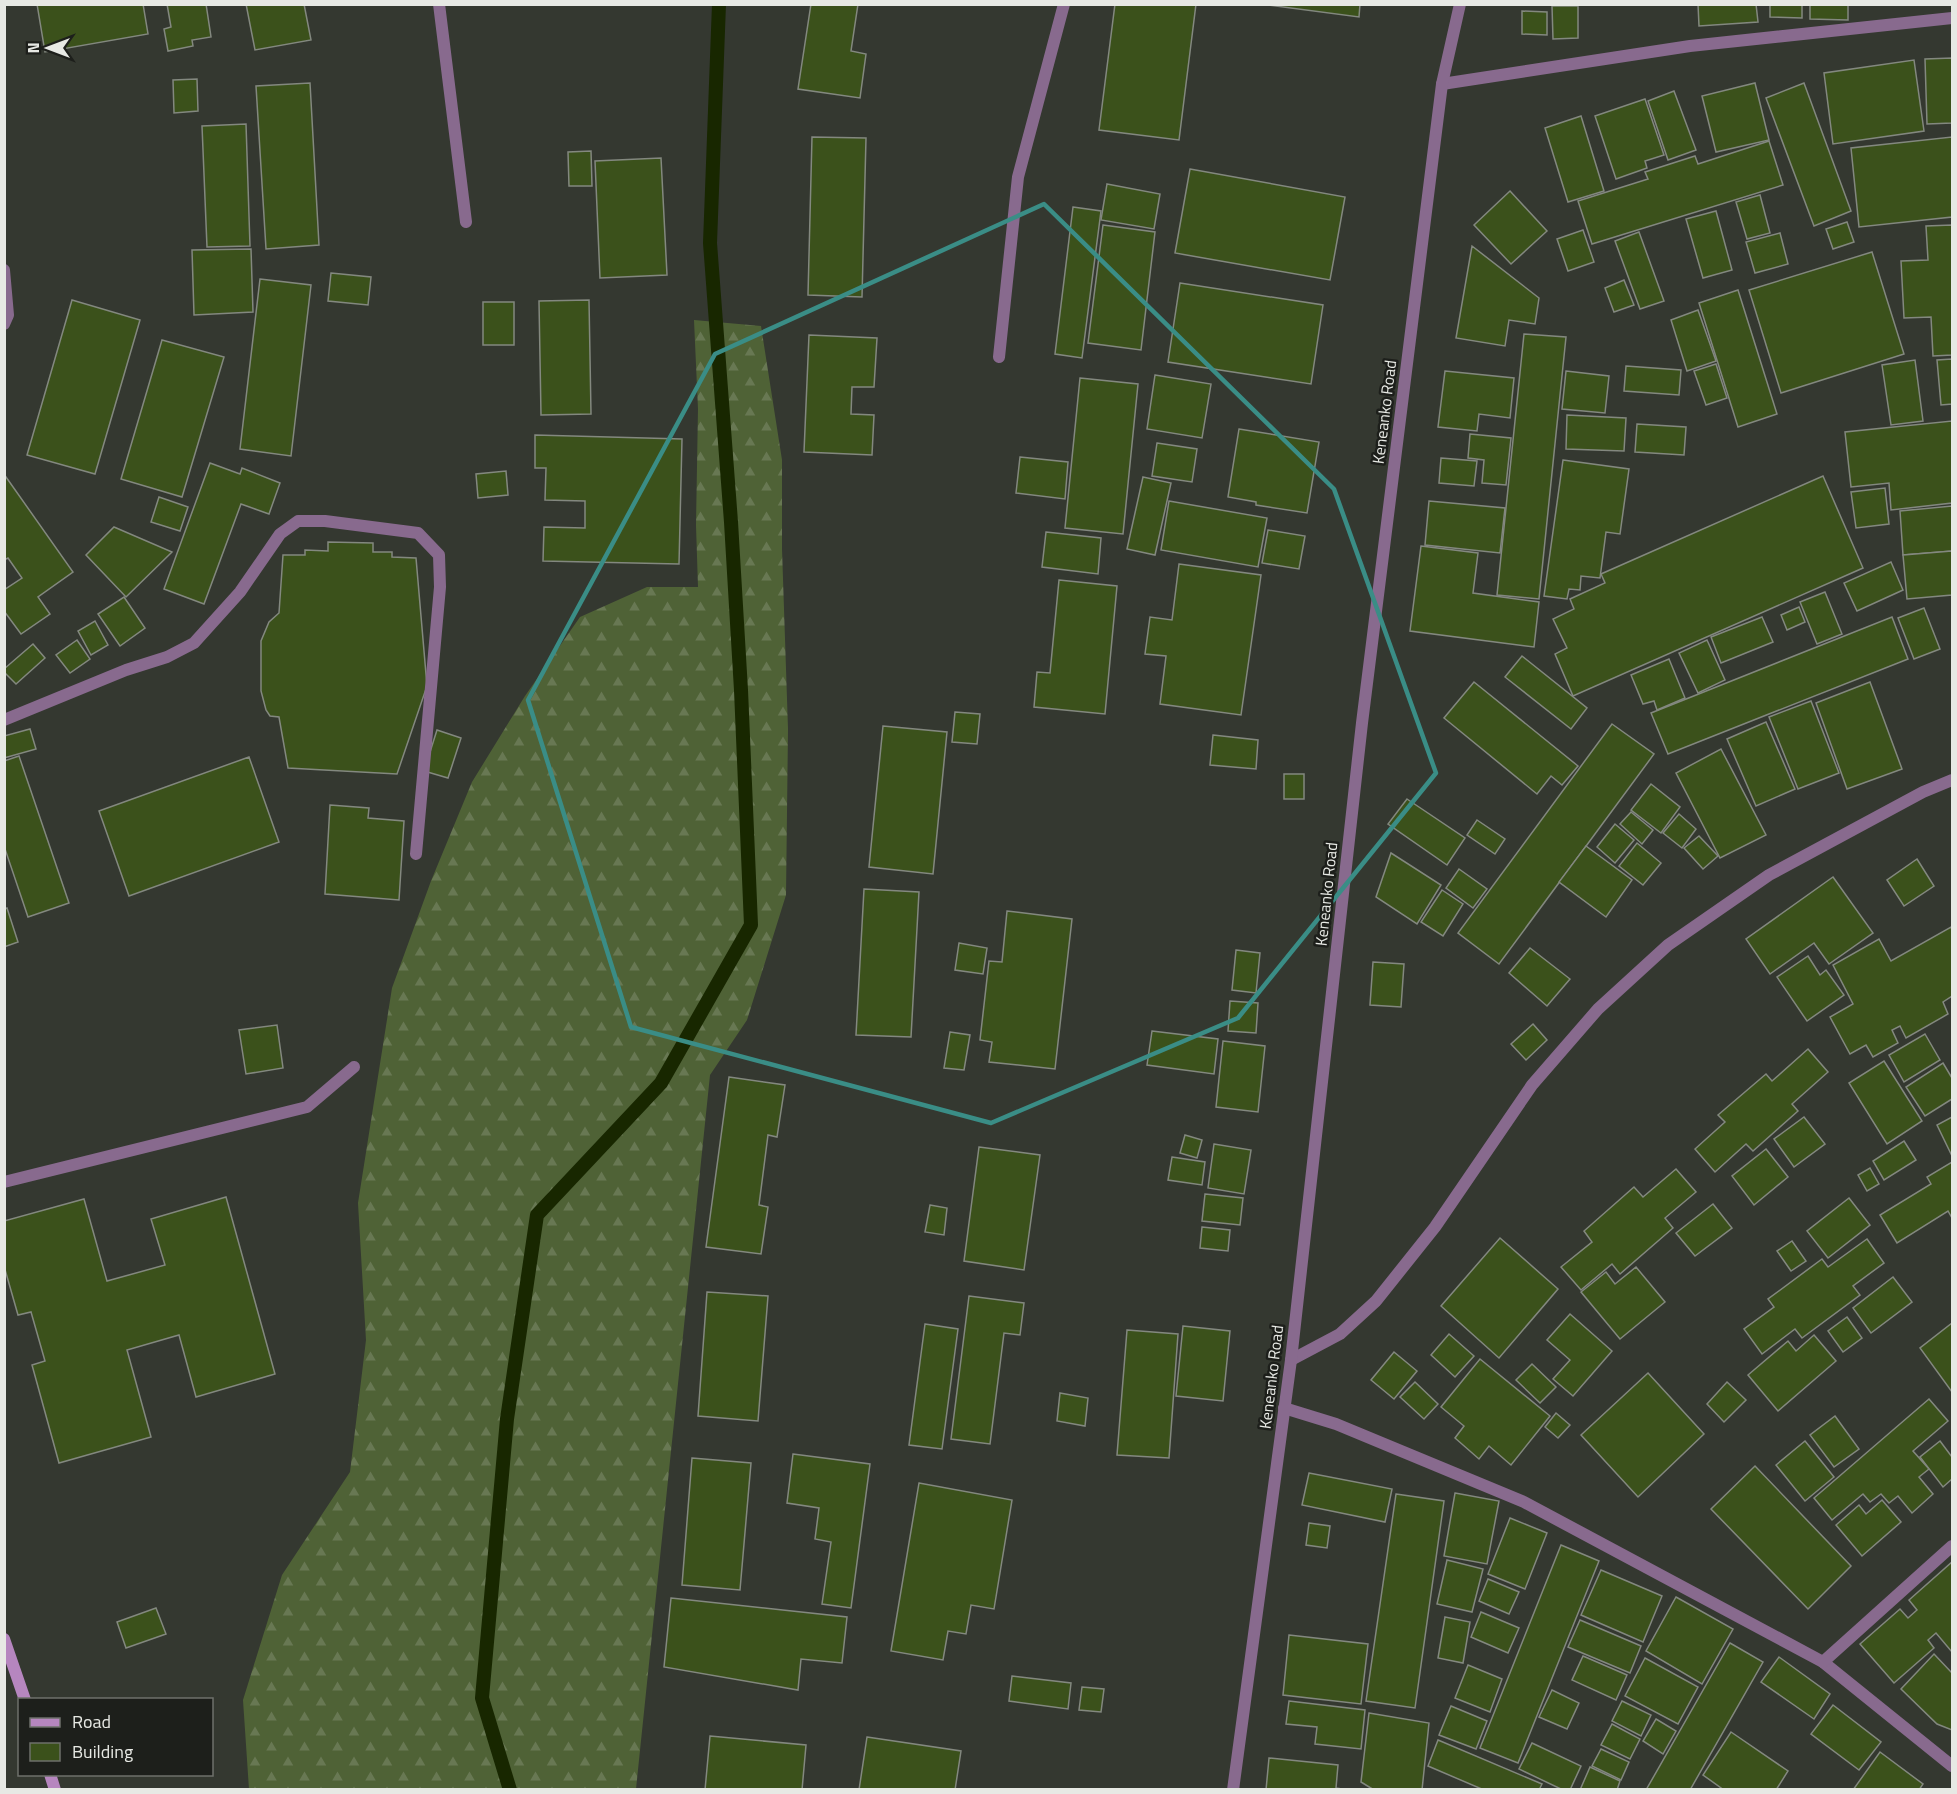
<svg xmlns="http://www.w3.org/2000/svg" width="1957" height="1794" viewBox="0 0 1957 1794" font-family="'Titillium Web',sans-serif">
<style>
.forest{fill:url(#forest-firs)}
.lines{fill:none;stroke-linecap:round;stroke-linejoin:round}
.stream{stroke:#182700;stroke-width:14}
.building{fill:#3b511b;stroke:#83887f;stroke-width:1.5}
.minor{stroke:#886a8e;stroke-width:12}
.tertiary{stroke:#886a8e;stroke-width:12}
.secondary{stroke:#b686bf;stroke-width:12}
.marked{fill:none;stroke:#3a8d86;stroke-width:4.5;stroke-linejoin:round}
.labels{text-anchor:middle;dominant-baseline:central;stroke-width:5;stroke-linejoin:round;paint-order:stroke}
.street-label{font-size:16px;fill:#e7e9e4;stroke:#1d1f1b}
</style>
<defs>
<pattern id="forest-firs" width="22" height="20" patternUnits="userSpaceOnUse" patternTransform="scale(1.5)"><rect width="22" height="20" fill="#4f6236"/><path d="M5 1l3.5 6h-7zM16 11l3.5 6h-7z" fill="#687853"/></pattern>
</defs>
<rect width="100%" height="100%" fill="#343830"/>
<path class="forest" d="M694,320l67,6 21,134v89l6,180 -2,166 -39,125 -37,55 -74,714h-387l-6,-89 39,-125 68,-103 16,-132 -8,-137 34,-215 39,-107 41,-99 53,-86 55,-79 67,-30h51l-2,-62 2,-116z"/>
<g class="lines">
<path class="stream" d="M510,1790l-28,-92 25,-279 30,-204 124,-132 90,-158 -10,-235 -10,-168 -21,-279 9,-239"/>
</g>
<g class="building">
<path d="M37,4h106l5,30 -103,18z"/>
<path d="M167,4h39l5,33 -19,3 1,6 -25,5 -4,-22 7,-2z"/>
<path d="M246,4h58l7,36 -56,10z"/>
<path d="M811,4h47l-7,47 15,3 -6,44 -62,-9z"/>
<path d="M1115,4h81l-17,136 -80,-10z"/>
<path d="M1260,4h100l-1,13z"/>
<path d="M1698,4h58l2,18 -59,4z"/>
<path d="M1770,4h32v14l-32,-1z"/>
<path d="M1810,4h38v16l-38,-1z"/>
<path d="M1552,6h26v32l-25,1z"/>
<path d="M1522,11l25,1v23l-25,-1z"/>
<path d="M1952,58v65l-25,1 -2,-65z"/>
<path d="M1914,60l10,71 -91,13 -9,-71z"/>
<path d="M197,79l1,32 -24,2 -1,-33z"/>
<path d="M310,83l9,162 -53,4 -10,-163z"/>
<path d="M1755,83l14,57 -53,12 -14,-56z"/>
<path d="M1804,83l47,128 -37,15 -48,-128z"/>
<path d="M1674,91l22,59 -28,10 -20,-59z"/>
<path d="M1645,99l19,56 -19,6 2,7 -31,11 -21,-63z"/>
<path d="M1581,116l23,75 -36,11 -23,-74z"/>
<path d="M246,124l4,122 -43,1 -5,-121z"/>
<path d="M812,137l54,1 -4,159 -54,-2z"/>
<path d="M1952,137v80l-93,10 -8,-79z"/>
<path d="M1769,141l14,44 -191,59 -14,-43 70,-22 -3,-7 50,-16 3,8z"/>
<path d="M591,151l1,35h-23l-1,-34z"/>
<path d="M661,158l6,117 -67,3 -5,-117z"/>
<path d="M1190,169l155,28 -15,83 -155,-27z"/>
<path d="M1107,184l53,10 -6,35 -53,-9z"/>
<path d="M1510,191l37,40 -36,33 -37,-39z"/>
<path d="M1760,195l10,38 -23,6 -11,-37z"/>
<path d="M1073,207l28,4 -19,147 -27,-4z"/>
<path d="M1716,211l16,59 -29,8 -17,-59z"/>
<path d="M1847,222l7,20 -21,7 -7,-20z"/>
<path d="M1103,225l52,7 -14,118 -53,-7z"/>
<path d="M1952,225v130l-19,1 -2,-39 -27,1 -3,-57 27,-1 -2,-34z"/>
<path d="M1583,230l11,32 -26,9 -11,-32z"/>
<path d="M1639,232l25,69 -24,8 -25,-68z"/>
<path d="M1780,233l8,31 -33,9 -9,-31z"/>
<path d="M1472,246l67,52 -4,26 -26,-4 -4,26 -49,-8z"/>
<path d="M251,249l2,63 -59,3 -2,-65z"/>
<path d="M1872,252l32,102 -123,39 -32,-103z"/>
<path d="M331,273l40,4 -3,28 -40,-4z"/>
<path d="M260,279l51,6 -20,171 -51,-7z"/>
<path d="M1624,280l10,25 -20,7 -9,-24z"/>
<path d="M1180,283l143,22 -12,79 -143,-22z"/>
<path d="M1738,290l39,124 -39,13 -39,-124z"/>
<path d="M72,300l68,20 -45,154 -68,-19z"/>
<path d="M589,300l2,114 -50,1 -2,-114z"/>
<rect x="483" y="302" width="31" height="43"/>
<path d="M1698,310l18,51 -29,10 -16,-51z"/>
<path d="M1524,334l42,3 -27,262 -42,-4z"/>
<path d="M809,335l68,3 -3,49h-22l-1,27 23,1 -2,40 -68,-3z"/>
<path d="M162,340l62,17 -42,140 -61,-18z"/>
<path d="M1952,359v45l-11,1 -4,-45z"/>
<path d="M1915,360l8,61 -32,4 -9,-60z"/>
<path d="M1716,364l11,34 -21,7 -12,-34z"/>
<path d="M1626,366l55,4 -2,25 -55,-4z"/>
<path d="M1445,371l69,7 -4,40 -31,-4 -2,17 -39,-4z"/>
<path d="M1566,371l43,5 -4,37 -43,-4z"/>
<path d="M1155,375l56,9 -9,54 -55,-9z"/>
<path d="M1080,378l58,6 -15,150 -58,-6z"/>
<path d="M1567,415l59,3 -2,33 -58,-2z"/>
<path d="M1952,421v82l-61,7 -2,-27 -38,4 -6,-55z"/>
<path d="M1637,424l49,3 -2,28 -49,-3z"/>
<path d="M1239,429l80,13 -12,71 -51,-8v-3l-28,-5z"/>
<path d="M1470,434l41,4 -5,47 -24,-2 2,-23 -16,-2z"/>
<path d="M535,435l147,4 -3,125 -136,-3 1,-34 41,1v-27l-40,-1 1,-32h-11z"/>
<path d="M1157,443l40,6 -5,33 -40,-6z"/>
<path d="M1020,457l48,5 -3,37 -49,-6z"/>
<path d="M1441,458l36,3 -3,25 -35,-3z"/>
<path d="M1563,460l66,9 -9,65 -14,-2 -6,46 -19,-2 -1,14 -11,-1 -2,10 -23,-3z"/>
<path d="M210,463l30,11 2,-6 38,15 -11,31 -28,-10 -37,100 -40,-15z"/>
<path d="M506,471l2,24 -30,3 -2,-24z"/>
<path d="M1823,476l40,92 -290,128 -18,-42 12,-6 -14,-29 21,-10 -4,-10 35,-16 -4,-9z"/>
<path d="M6,477l67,95 -35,25 12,17 -29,20 -17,-23v-21l18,-12 -14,-20 -4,2v-81z"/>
<path d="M1143,477l28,6 -16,72 -28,-6z"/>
<path d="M1885,488l4,36 -33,4 -5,-36z"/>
<path d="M159,497l29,10 -8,24 -29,-9z"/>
<path d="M1169,501l98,17 -9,49 -97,-17z"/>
<path d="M1429,501l76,7 -5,45 -75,-8z"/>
<path d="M1952,506v45l-49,4 -3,-44z"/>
<path d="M114,527l58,25 -46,45 -40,-42z"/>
<path d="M1268,530l37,6 -6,33 -37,-6z"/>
<path d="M1046,532l55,6 -3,36 -56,-7z"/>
<path d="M328,542l45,1v9h19v5l24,1 11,128 -30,88 -109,-6 -9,-51 -9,-1 -4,-6 -5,-19v-50l8,-19 10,-9 4,-58h22v-5l23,1z"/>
<path d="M1421,546l57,7 -5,40 66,9 -5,45 -124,-16z"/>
<path d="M1952,551v44l-45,4 -4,-44z"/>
<path d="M1891,562l12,28 -46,21 -13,-28z"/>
<path d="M1179,564l82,11 -20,140 -81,-11 6,-48 -21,-2 5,-37 22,3z"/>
<path d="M1059,580l58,6 -12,128 -71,-7 3,-35 13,1z"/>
<path d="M1825,592l17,42 -25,10 -17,-42z"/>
<path d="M124,597l21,31 -25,18 -22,-32z"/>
<path d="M1799,607l6,15 -18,8 -6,-15z"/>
<path d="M1924,608l16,41 -26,10 -16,-41z"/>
<path d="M1762,617l11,25 -52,21 -10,-26z"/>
<path d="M1892,617l16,42 -240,95 -17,-41z"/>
<path d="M95,621l13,24 -17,10 -13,-24z"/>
<path d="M77,640l13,19 -20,14 -14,-18z"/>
<path d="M1707,640l18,40 -27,13 -19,-40z"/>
<path d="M33,644l12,14 -29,26 -12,-12v-3z"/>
<path d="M1522,656l65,52 -16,21 -66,-52z"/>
<path d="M1669,659l16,39 -28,12 -3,-9 -11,3 -12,-29z"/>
<path d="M1474,682l104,84 -16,19 -11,-9 -14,18 -93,-76z"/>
<path d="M1870,682l32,87 -55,20 -31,-86z"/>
<path d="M1811,701l28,72 -41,16 -29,-72z"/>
<path d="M955,712l25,2 -3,30 -25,-2z"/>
<path d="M1766,722l29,67 -39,17 -29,-67z"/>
<path d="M1612,724l42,30 -155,210 -41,-31z"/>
<path d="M883,726l64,6 -14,142 -64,-7z"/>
<path d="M30,729l6,20 -32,9v-22z"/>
<path d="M437,730l24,8 -13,40 -24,-7z"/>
<path d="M1213,735l45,5 -2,29 -46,-4z"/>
<path d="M1721,749l45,86 -46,23 -44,-85z"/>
<path d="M19,756l50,147 -41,14 -24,-71v-85z"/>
<path d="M249,757l30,85 -150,54 -30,-85z"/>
<rect x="1284" y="774" width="20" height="25"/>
<path d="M1651,784l29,23 -19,26 -30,-23z"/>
<path d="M1407,799l58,39 -18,27 -59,-41z"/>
<path d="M330,805l39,3 -1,10 36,3 -5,79 -74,-6z"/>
<path d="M1631,812l22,18 -11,14 -22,-20z"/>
<path d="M1679,814l17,15 -14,19 -19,-15z"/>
<path d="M1477,820l28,19 -10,15 -28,-19z"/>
<path d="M1615,824l19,16 -19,23 -18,-16z"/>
<path d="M1699,836l19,20 -15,13 -19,-21z"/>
<path d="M1637,843l24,20 -18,22 -24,-19z"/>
<path d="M1586,846l46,34 -26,37 -47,-35z"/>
<path d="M1391,853l50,32 -24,39 -41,-27z"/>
<path d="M1917,859l17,27 -30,20 -17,-26z"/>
<path d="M1459,869l28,20 -14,19 -27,-20z"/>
<path d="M1833,877l40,56 -44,31 -15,-21 -44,31 -24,-35z"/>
<path d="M864,889l55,3 -8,145 -55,-2z"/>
<path d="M1442,890l21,14 -20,32 -22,-14z"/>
<path d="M7,908l11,34 -14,5v-38z"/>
<path d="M1007,911l65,8 -17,150 -66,-7 3,-20 -12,-2 9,-79 13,1z"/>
<path d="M1951,927l1,3v66l-9,6 5,12 -42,24 -6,-12 -8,4 6,13 -25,14 -7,-12 -16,9 -20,-37 23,-13 -20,-39 46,-26 12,22z"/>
<path d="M959,943l28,5 -4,26 -28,-4z"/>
<path d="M1530,948l40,31 -23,27 -38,-33z"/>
<path d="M1236,950l24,3 -4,40 -24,-3z"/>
<path d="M1808,956l12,19 6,-5 18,25 -37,26 -30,-44z"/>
<path d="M1373,962l31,2 -3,43 -31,-2z"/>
<path d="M1230,1001l28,2 -2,30 -28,-2z"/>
<path d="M1533,1024l14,16 -21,20 -15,-16z"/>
<path d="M277,1025l6,43 -37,6 -7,-44z"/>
<path d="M1152,1031l66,8 -4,35 -67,-9z"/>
<path d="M950,1032l20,3 -6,35 -20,-2z"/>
<path d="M1925,1034l15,26 -36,22 -15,-27z"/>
<path d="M1223,1041l42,5 -7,66 -42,-5z"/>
<path d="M1808,1049l20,23 -36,32 6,7 -45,40 -7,-7 -31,28 -20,-23 30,-27 -7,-7 48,-41 6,7z"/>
<path d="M1884,1061l38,60 -35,23 -38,-61z"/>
<path d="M1943,1063l9,15v21l-27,17 -19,-29z"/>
<path d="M729,1077l56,8 -8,52 -9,-2 -9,70 9,2 -7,47 -55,-7z"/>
<path d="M1804,1117l21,27 -31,23 -20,-28z"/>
<path d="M1952,1117v39l-15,-31z"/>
<path d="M1185,1135l17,5 -5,18 -17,-5z"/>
<path d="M1904,1141l12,19 -32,20 -11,-19z"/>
<path d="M1214,1144l37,6 -7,44 -36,-6z"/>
<path d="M979,1147l61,8 -16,115 -60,-9z"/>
<path d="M1766,1149l22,28 -34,28 -22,-29z"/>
<path d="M1172,1157l33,5 -3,23 -34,-5z"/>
<path d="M1952,1162v56l-4,-7 -51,32 -17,-28 51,-31 -4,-7z"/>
<path d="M1870,1168l9,16 -12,7 -9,-16z"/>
<path d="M1676,1169l20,23 -31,26 8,10 -53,46 -8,-10 -31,26 -20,-23 31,-25 -8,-11 50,-44 9,10z"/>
<path d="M1205,1194l38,4 -3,27 -38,-4z"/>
<path d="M226,1197l49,177 -79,23 -17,-62 -52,15 24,87 -92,26 -27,-98 13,-4 -14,-49 -13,3 -14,-49v-45l80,-22 23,82 58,-16 -14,-46z"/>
<path d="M1849,1198l21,27 -42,33 -21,-27z"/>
<path d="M1713,1204l19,24 -37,28 -19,-23z"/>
<path d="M930,1205l17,3 -3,27 -19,-3z"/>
<path d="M1202,1227l28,3 -2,21 -28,-3z"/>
<path d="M1500,1238l58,51 -59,69 -58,-52z"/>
<path d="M1867,1239l17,24 -31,23 7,9 -58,43 -7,-9 -33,25 -18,-25 30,-22 -6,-8 54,-40 6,8z"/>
<path d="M1792,1241l14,20 -15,10 -14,-20z"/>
<path d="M1636,1267l29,35 -45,37 -39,-47 25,-20 9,12z"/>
<path d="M1893,1277l19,25 -41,31 -18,-25z"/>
<path d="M707,1292l61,4 -10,125 -60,-5z"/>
<path d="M969,1296l55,7 -4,32 -16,-2 -14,111 -39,-5z"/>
<path d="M1570,1314l42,37 -39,45 -20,-17 17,-19 -23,-20z"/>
<path d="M1847,1317l15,21 -19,14 -15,-21z"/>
<path d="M1952,1323v69l-32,-44z"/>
<path d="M925,1324l33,5 -16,120 -33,-4z"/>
<path d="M1183,1326l47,5 -7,70 -47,-5z"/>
<path d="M1127,1330l51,4 -9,124 -52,-3z"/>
<path d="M1449,1334l25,22 -19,21 -24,-22z"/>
<path d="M1814,1335l22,26 -58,50 -30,-36 40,-34 8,10z"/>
<path d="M1394,1352l23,19 -23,28 -23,-19z"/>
<path d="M1480,1359l70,57 -39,49 -22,-19 -10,13 -24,-21 9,-12 -23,-19z"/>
<path d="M1532,1364l24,23 -16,16 -24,-23z"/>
<path d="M1648,1373l56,61 -66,63 -57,-62z"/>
<path d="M1415,1382l23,22 -14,15 -24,-22z"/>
<path d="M1727,1382l19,18 -22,22 -17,-18z"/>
<path d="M1060,1393l28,5 -3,28 -28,-5z"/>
<path d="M1929,1399l19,22 -35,30 16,18 -10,8 14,17 -21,19 -14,-17 -9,7 -8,-9 -11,8 -7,-8 -31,26 -18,-22z"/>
<path d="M1556,1413l14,12 -12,13 -13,-11z"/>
<path d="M1835,1416l24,33 -25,18 -24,-32z"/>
<path d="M1805,1441l29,36 -29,24 -29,-36z"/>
<path d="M1940,1441l12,16v22l-9,8 -23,-30z"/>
<path d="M793,1454l77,10 -19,144 -29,-4 9,-62 -16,-3 4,-31 -32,-5z"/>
<path d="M692,1458l59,5 -11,127 -58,-5z"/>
<path d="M1755,1466l96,100 -43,43 -97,-100z"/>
<path d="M1309,1473l83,16 -7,33 -83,-17z"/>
<path d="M919,1483l93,17 -18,109 -23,-4 -5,29 -18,-3 -5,29 -52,-9z"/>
<path d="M1455,1493l44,8 -12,63 -43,-8z"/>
<path d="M1396,1494l48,7 -29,207 -49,-7z"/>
<path d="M1882,1500l19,22 -39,34 -26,-31 23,-20 7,9z"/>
<path d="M1510,1518l37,15 -22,56 -37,-15z"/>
<path d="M1309,1523l21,3 -3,22 -21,-3z"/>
<path d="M1561,1545l38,16 -81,202 -38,-15z"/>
<path d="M1447,1560l36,9 -11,43 -35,-8z"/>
<path d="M1952,1562v90l-16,-19 -8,7 6,8 -40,35 -34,-39 40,-35 8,9 9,-8 -8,-10z"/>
<path d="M1601,1570l61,26 -19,46 -62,-27z"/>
<path d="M1488,1579l31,13 -10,22 -30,-13z"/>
<path d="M1676,1597l57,32 -31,55 -56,-33z"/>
<path d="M671,1598l176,19 -5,46 -41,-4 -3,31 -134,-23z"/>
<path d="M156,1608l10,26 -40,14 -9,-26z"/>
<path d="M1481,1612l38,16 -11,25 -37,-16z"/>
<path d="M1445,1617l25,5 -7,41 -25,-5z"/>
<path d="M1580,1620l61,26 -11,27 -62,-26z"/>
<path d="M1289,1635l79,9 -7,60 -78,-9z"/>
<path d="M1730,1643l33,19 -73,128h-44z"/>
<path d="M1934,1654l18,19v57l-15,-6 -36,-35z"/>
<path d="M1583,1656l44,19 -11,25 -44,-20z"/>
<path d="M1779,1657l51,37 -16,25 -53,-37z"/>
<path d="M1645,1658l53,29 -20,37 -53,-28z"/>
<path d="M1468,1665l34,14 -12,33 -35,-14z"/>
<path d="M1012,1676l59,7 -3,26 -59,-8z"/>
<path d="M1082,1687l22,2 -3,23 -22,-2z"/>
<path d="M1552,1690l27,13 -12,26 -28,-12z"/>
<path d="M1289,1701l76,9 -4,39 -46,-5 2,-17 -31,-3z"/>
<path d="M1622,1701l29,14 -10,21 -29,-15z"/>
<path d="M1833,1705l48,37 -22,28 -48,-36z"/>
<path d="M1451,1706l36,15 -11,28 -37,-14z"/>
<path d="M1369,1713l60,10 -7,67h-48l-13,-8z"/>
<path d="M1656,1719l20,12 -13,23 -20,-13z"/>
<path d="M1612,1724l28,15 -10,20 -29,-14z"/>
<path d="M1731,1732l57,39 -12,19h-52l-21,-15z"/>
<path d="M710,1736l96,9 -4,45h-97z"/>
<path d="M867,1737l94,14 -6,39h-96z"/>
<path d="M1438,1740l104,44 -3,6h-55l-56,-24z"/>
<path d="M1532,1743l49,23 -11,24h-7l-44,-21z"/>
<path d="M1601,1749l28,13 -8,18 -29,-14z"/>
<path d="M1880,1752l43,32 -4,6h-66z"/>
<path d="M1269,1758l69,7 -2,23 12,2h-82z"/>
<path d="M1590,1767l30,14 -3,9h-37z"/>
</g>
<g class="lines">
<g class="minor">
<path d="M439,4l27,218"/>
<path d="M1442,84l248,-38 262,-28"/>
<path d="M4,270l4,45 -4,9"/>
<path d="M999,357l19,-180 46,-173"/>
<path d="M4,720l122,-50 41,-13 27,-14 46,-51 40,-58 18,-13h27l93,12 21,22 1,32 -24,267"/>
<path d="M4,1182l303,-75 47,-40"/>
<path d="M1291,1360l49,-26 36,-33 59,-74 97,-142 66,-76 70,-64 101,-70 154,-83 29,-12"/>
<path d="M1284,1408l52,16 188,78 299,160 129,104"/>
<path d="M1823,1662l129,-116"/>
</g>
<path class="tertiary" d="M1233,1790l58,-430 71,-637 80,-639 18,-80"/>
<g class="secondary">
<path d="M4,1639l21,61"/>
<path d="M50,1774l5,16"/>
</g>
</g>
<path class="marked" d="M1044,204l290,285 102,284 -198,245 -247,105 -360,-96 -103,-327 187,-346z"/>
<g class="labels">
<g class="street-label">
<text transform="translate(1384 412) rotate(-83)">Keneanko Road</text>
<text transform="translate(1326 894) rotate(-84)">Keneanko Road</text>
<text transform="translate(1271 1377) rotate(-83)">Keneanko Road</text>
</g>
</g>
<rect width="1957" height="1794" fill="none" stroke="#e7e9e4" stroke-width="12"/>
<rect x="18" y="1698" width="195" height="78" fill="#1d1f1b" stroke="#6e706b" stroke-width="1.5"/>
<rect x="30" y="1718" width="30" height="9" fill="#b686bf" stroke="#6e706b" stroke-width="1.5"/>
<text x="72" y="1728" font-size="18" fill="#e7e9e4">Road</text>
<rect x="30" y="1743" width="30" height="18" fill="#3b511b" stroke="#6e706b" stroke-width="1.5"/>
<text x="72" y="1758" font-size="18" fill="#e7e9e4">Building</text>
<g transform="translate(48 48) rotate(270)" stroke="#1d1f1b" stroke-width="4.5" paint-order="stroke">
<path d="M0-4.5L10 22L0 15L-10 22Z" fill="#e7e9e4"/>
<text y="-9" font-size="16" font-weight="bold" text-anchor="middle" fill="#e7e9e4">N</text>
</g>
</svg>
